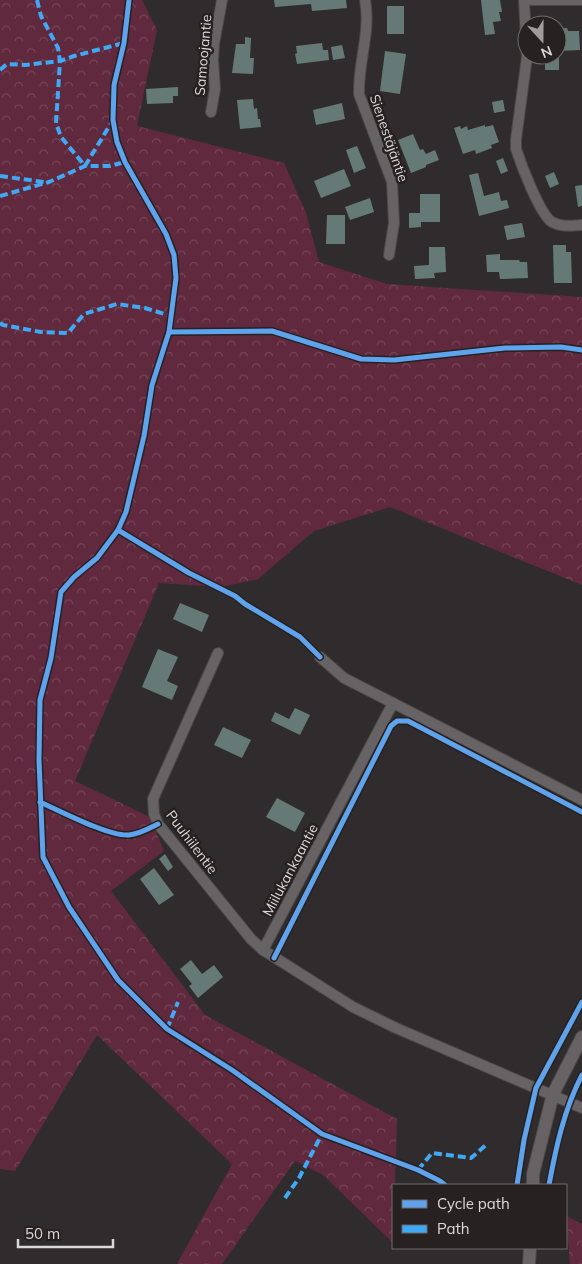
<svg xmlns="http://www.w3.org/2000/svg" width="582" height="1264" viewBox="0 0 582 1264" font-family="Mulish,sans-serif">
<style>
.forest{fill:url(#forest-crowns)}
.building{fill:#657a76}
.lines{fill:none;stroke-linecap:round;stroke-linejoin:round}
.minor-casing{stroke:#4b4849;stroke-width:12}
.tertiary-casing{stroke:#4b4849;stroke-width:14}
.minor{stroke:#676364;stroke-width:10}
.tertiary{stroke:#676364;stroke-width:12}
.quiet{stroke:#3fa9f5;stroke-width:4;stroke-dasharray:8 4;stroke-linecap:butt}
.cycleway-casing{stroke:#272122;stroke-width:8}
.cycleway{stroke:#60a3ed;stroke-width:5}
.labels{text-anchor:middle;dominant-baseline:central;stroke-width:5;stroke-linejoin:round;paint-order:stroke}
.street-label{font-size:14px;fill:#dcd8d9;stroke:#272122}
</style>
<defs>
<pattern id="forest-crowns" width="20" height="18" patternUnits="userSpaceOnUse" patternTransform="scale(1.25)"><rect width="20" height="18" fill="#60293d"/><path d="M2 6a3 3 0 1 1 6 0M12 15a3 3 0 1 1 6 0" fill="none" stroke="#764758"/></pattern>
</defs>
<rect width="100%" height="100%" fill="#302c2d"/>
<g class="forest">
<path d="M0,0h142l15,30 -20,96 147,37 22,50 13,49 68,22 195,13v288l-192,-78 -76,24 -56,48 -37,8 -62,-4 -84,198 75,36 14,34 -53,40 94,124 192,104 -2,66h-2l-1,57 -69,-67 -28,-14 -73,103h-45l55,-100 -135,-129 -82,136 -15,-2z"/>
<path d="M566,1216l16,8v40h-12z"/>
</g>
<g class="building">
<path d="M274,0h72l1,8 -35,3 -1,-7 -36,3z"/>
<path d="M481,0h19l2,12h-3l2,9 -8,1 2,12 -10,1z"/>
<rect x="387" y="6" width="17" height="28"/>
<path d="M567,28l1,3h11l1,19 -23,1v-22z"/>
<path d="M245,37l6,1 -1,20h4l-1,16 -21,-1 4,-29h9z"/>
<path d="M322,43l1,7h5l1,10 -32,4 -2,-10 2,-1 -1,-7z"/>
<path d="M342,45l3,13 -12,2 -2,-13z"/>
<path d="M385,51l21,3 -6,40 -20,-3z"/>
<rect x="545" y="57" width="14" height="13"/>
<path d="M178,87v9h-5v7l-26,1 -1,-15z"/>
<path d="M253,99l1,10 3,-1 1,11h2l1,8 -21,2 -3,-29z"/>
<path d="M503,100l2,11 -11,2 -2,-11z"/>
<path d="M342,103l3,16 -29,6 -3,-15z"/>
<path d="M485,125v2l8,-2 6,17 -8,3 1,3 -16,6 -1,-4 -12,4 -9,-26 6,-2 1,3 6,-3 1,4z"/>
<path d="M413,134l7,16 3,-1 3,5 9,-4 4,10 -13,5v2l-15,6 -13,-33z"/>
<path d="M357,146l9,22 -12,5 -8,-23z"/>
<path d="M503,158l5,13 -7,3 -5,-13z"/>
<path d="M344,169l7,17 -30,12 -7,-17z"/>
<path d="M554,172l5,12 -9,4 -5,-12z"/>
<path d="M478,173l6,23 15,-4 2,9 6,-1 2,8 -30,8 -10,-41z"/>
<path d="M582,185v21l-4,1 -3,-21z"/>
<path d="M420,194h20v28h-19v5l-12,1v-15h11z"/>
<path d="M370,198l4,14 -24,8 -5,-13z"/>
<path d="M327,215h18v29h-19z"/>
<path d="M522,223l3,14 -18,3 -3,-14z"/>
<path d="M553,245h13v7h5l1,31h-18z"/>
<path d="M429,247h16l1,25 -12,1 1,5 -20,1 -1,-13 15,-1z"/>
<path d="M500,254v6h19l1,2h7l1,16 -28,1 -1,-7h-12l-1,-17z"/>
<path d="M180,603l29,12 -7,17 -29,-13z"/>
<path d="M158,649l20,8 -11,24 11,5 -6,14 -30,-13z"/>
<path d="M295,708l15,7 -10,20 -29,-14 4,-9 14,7z"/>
<path d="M223,727l28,13 -9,18 -28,-13z"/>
<path d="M277,798l28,15 -10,19 -29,-15z"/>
<path d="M165,854l8,13 -5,4 -9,-12z"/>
<path d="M154,868l20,27 -15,10 -19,-26z"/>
<path d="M191,960l11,14 12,-9 9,12 -25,21 -9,-12 3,-2 -12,-15z"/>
</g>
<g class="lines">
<g class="minor-casing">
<g id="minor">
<path d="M365,0c6,32 -7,62 -6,94l33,88 2,41 -5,32"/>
<path d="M524,0l3,57 -11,82v10c5,15 24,66 36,73 9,5 19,4 30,3"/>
<path d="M524,0h58"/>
<path d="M211,112l4,-23 -2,-29 1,-16 8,-44"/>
<path d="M218,653l-65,146 1,15 4,10 93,115 12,11"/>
<path d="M320,657l24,21 49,25"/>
<path d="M582,800l-189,-97 -130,247 90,57 43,21 186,80"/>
</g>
</g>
<g class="tertiary-casing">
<g id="tertiary">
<path d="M533,1185v-11l20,-80 29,-57"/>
<path d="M529,1264l1,-16"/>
</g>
</g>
<use href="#minor" class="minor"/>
<use href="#tertiary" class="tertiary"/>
<g class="quiet">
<path d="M37,0l4,16 17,32 2,13 -4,62 5,14 24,29"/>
<path d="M0,70l7,-6 18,1 35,-4 14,-5 50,-13"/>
<path d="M85,166l28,-46"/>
<path d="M0,176l44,6"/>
<path d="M0,196l49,-14 36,-16h25l15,-4"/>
<path d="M0,323l3,2 38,7 27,1 16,-19 33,-10 28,4 26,8"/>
<path d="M167,1029l11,-27"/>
<path d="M418,1170l14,-17 39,5 15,-13"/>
<path d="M285,1198l14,-20 23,-44"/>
</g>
<g class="cycleway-casing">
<g id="cycleway">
<path d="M129,0l-5,43 -10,42 -1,35 4,22 8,20 41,72 8,21 2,23 -7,54 -17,53 -8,51 -18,76 -8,18 -21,28 -23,19 -13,15 -10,66 -11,42 -1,60 4,97 26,50 49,73 49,49 65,41 90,64 96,36 22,11 5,4"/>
<path d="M169,332l103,-1 89,28 33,1 111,-12 56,-1 21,3"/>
<path d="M118,530l71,43 46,23 10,8 55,33 20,20"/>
<path d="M40,802c20,9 70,35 89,33 11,-1 19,-6 29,-11"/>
<path d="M274,958l117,-232 6,-5h11l174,91"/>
<path d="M517,1185l7,-45 12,-52 46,-86"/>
<path d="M549,1185c7,-38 15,-75 33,-110"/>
</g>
</g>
<use href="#cycleway" class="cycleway"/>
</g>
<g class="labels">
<g class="street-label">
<text transform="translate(203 55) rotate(-85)">Samoojantie</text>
<text transform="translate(389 138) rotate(71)">Sienestäjäntie</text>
<text transform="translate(192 842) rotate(53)">Puuhiilentie</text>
<text transform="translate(290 870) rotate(-62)">Miilukankaantie</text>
</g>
</g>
<rect x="392" y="1184" width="175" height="65" fill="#272122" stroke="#6f6a6b"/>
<rect x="402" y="1200" width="25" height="8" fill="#60a3ed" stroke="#6f6a6b"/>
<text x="437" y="1209" font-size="15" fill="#dcd8d9">Cycle path</text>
<rect x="402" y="1225" width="25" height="8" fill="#3fa9f5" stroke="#6f6a6b"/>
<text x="437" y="1234" font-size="15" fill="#dcd8d9">Path</text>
<g transform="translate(542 40) rotate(159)"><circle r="24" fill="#272122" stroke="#6f6a6b"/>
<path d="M0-4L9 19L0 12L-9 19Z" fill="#a09c9d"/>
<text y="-8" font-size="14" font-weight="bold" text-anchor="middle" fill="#dcd8d9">N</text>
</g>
<path d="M18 1239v8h95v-8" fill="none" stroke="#dcd8d9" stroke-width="2.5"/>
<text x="25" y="1239" font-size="15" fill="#dcd8d9" stroke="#272122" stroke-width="4" paint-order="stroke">50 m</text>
</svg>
